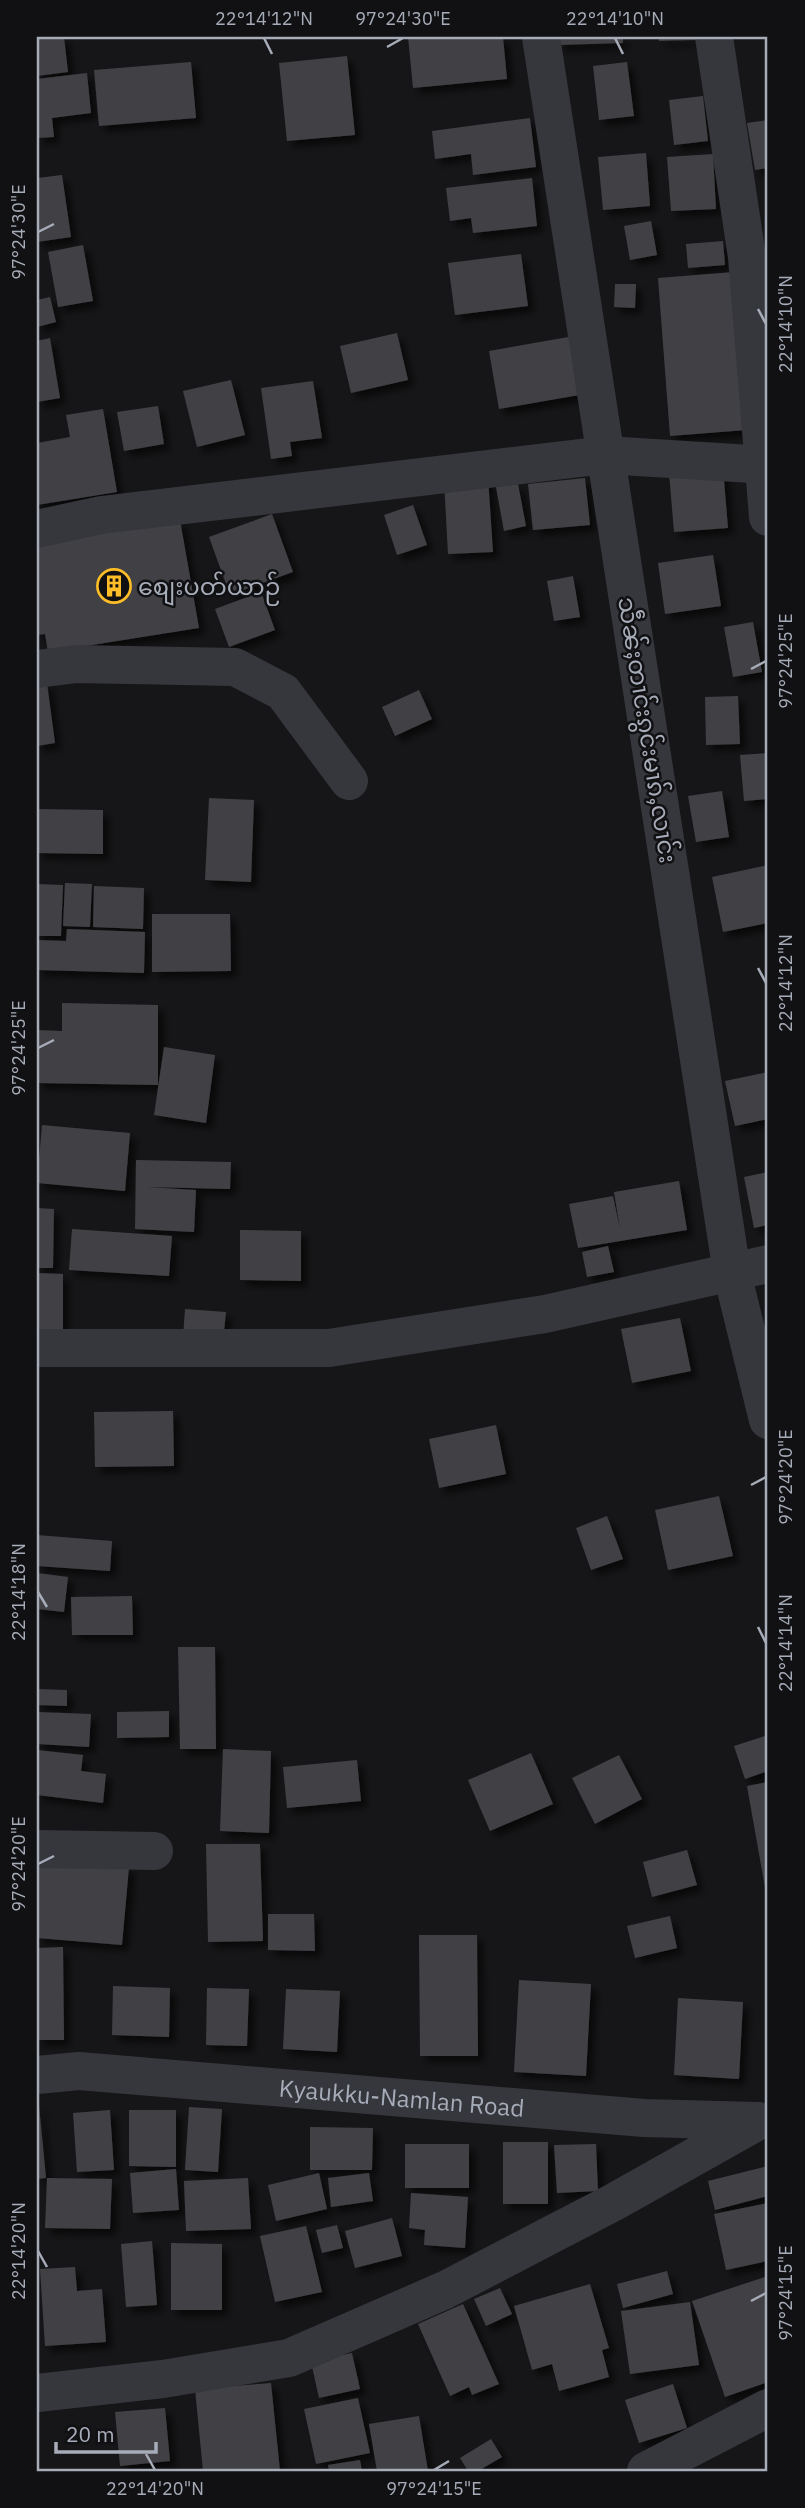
<svg xmlns="http://www.w3.org/2000/svg" width="805" height="2508" viewBox="0 0 805 2508" font-family="'IBM Plex Sans','Noto Sans Myanmar',sans-serif">
<style>
.building{fill:#404145;filter:url(#shadow)}
.lines{fill:none;stroke-linecap:round;stroke-linejoin:round}
.minor{stroke:#36373d;stroke-width:38}
.ticks{fill:none;stroke:#a7acb9;stroke-width:2.5}
.labels{text-anchor:middle;dominant-baseline:central;stroke-width:5;stroke-linejoin:round;paint-order:stroke}
.poi-label{font-size:24px;fill:#a7acb9;stroke:#111113;text-anchor:start}
.street-label{font-size:24px;fill:#a7acb9;stroke:#111113}
.neatline{fill:none;stroke:#a7acb9;stroke-width:2.5}
.ticks-label{font-size:18px;text-anchor:middle;fill:#a7acb9}
</style>
<defs>
<filter id="shadow"><feDropShadow dx="6" dy="6" stdDeviation="3.5" flood-color="#0009"/></filter>
</defs>
<rect width="100%" height="100%" fill="#161618"/>
<g class="building">
<path d="M37,37h27l4,35 -31,4z"/>
<path d="M408,37h95l4,42 -94,9z"/>
<path d="M558,37h65v6l-65,2z"/>
<path d="M659,37h37v3l-37,1z"/>
<path d="M347,56l8,79 -68,6 -8,-78z"/>
<path d="M191,62l5,56 -97,8 -5,-56z"/>
<path d="M627,62l7,54 -35,4 -6,-54z"/>
<path d="M87,73l4,40 -39,5 2,19 -17,1v-59z"/>
<path d="M703,96l5,45 -34,4 -5,-45z"/>
<path d="M530,118l6,49 -63,8 -2,-21 -36,5 -3,-28z"/>
<path d="M768,120v48l-13,2 -8,-47z"/>
<path d="M646,153l4,53 -47,4 -5,-53z"/>
<path d="M713,154l3,55 -45,2 -4,-54z"/>
<path d="M62,175l9,62 -34,5v-64z"/>
<path d="M532,178l5,48 -64,7 -2,-15 -21,3 -4,-33z"/>
<path d="M651,221l6,34 -27,5 -6,-34z"/>
<path d="M723,241l2,24 -37,3 -2,-24z"/>
<path d="M83,245l10,56 -35,6 -10,-55z"/>
<path d="M521,254l7,52 -73,9 -7,-52z"/>
<path d="M734,272l12,158 -76,6 -12,-158z"/>
<path d="M615,284h21l-1,24 -21,-1z"/>
<path d="M50,297l6,25 -19,5v-27z"/>
<path d="M397,333l11,47 -57,13 -11,-47z"/>
<path d="M574,336l11,58 -86,15 -10,-58z"/>
<path d="M50,338l10,60 -23,4v-61z"/>
<path d="M231,380l14,55 -48,12 -14,-56z"/>
<path d="M313,381l9,57 -32,4 2,14 -21,3 -10,-71z"/>
<path d="M158,406l6,38 -40,7 -7,-39z"/>
<path d="M103,409l14,83 -80,13v-62l33,-6 -4,-22z"/>
<path d="M723,468l5,60 -54,4 -5,-59z"/>
<path d="M488,477l5,75 -45,2 -4,-74z"/>
<path d="M585,478l5,47 -57,5 -5,-46z"/>
<path d="M518,484l8,42 -22,5 -8,-44z"/>
<path d="M413,505l14,40 -30,10 -13,-40z"/>
<path d="M272,514l21,58 -63,23 -21,-58z"/>
<path d="M180,520l19,108 -151,24 -3,-18 -8,1v-91z"/>
<path d="M713,555l8,51 -56,8 -7,-51z"/>
<path d="M573,576l7,41 -26,4 -7,-40z"/>
<path d="M261,592l14,38 -46,17 -14,-38z"/>
<path d="M753,622l9,50 -29,5 -9,-50z"/>
<path d="M47,683l8,60 -18,3v-62z"/>
<path d="M419,690l13,29 -37,17 -13,-29z"/>
<path d="M738,696l2,48 -34,1 -1,-48z"/>
<path d="M768,753v46l-24,2 -4,-46z"/>
<path d="M722,791l7,46 -33,5 -8,-46z"/>
<path d="M209,798l45,2 -3,82 -46,-2z"/>
<path d="M37,809l66,1v44l-66,-1z"/>
<path d="M768,865v58l-45,9 -11,-55z"/>
<path d="M65,883l27,1 -2,43 -27,-1z"/>
<path d="M37,884l26,1 -2,51h-24z"/>
<path d="M94,886l50,2 -1,41 -50,-2z"/>
<path d="M152,914h78l1,57 -79,1z"/>
<path d="M67,929l78,3 -1,41 -107,-3v-30l29,1z"/>
<path d="M62,1003l96,2v80l-121,-2v-53l25,1z"/>
<path d="M164,1047l51,8 -9,68 -52,-8z"/>
<path d="M768,1072v47l-33,7 -10,-45z"/>
<path d="M42,1125l88,8 -5,58 -88,-8z"/>
<path d="M136,1160l95,2 -1,27 -84,-2 50,3 -2,42 -59,-3z"/>
<path d="M768,1172v53l-14,3 -10,-51z"/>
<path d="M679,1181l8,49 -109,18 -9,-44 44,-8 7,33 -6,-37z"/>
<path d="M37,1208l17,1 -1,59h-16z"/>
<path d="M72,1229l100,7 -3,40 -100,-6z"/>
<path d="M240,1230l61,1v50l-61,-1z"/>
<path d="M608,1246l6,26 -27,5 -5,-25z"/>
<path d="M37,1273l26,1v64h-26z"/>
<path d="M185,1309l41,3 -3,29 -40,-4z"/>
<path d="M680,1318l11,53 -59,12 -11,-54z"/>
<path d="M173,1411l1,55 -79,1 -1,-55z"/>
<path d="M496,1425l10,49 -67,14 -10,-49z"/>
<path d="M719,1496l14,60 -65,14 -13,-60z"/>
<path d="M607,1516l16,43 -32,11 -15,-42z"/>
<path d="M37,1535l75,6 -2,30 -73,-5z"/>
<path d="M37,1573l31,4 -4,35 -27,-3z"/>
<path d="M132,1596l1,39h-61l-1,-38z"/>
<path d="M178,1647h37l1,102h-36z"/>
<path d="M37,1689l30,1v16l-30,-1z"/>
<path d="M169,1711v26l-52,1v-26z"/>
<path d="M37,1712l54,2 -2,33 -52,-3z"/>
<path d="M768,1735v36l-23,8 -11,-33z"/>
<path d="M223,1749l48,2 -2,82 -49,-2z"/>
<path d="M37,1750l46,5 -2,16 25,3 -3,29 -66,-8z"/>
<path d="M531,1753l22,51 -63,27 -22,-51z"/>
<path d="M619,1755l23,44 -47,25 -23,-46z"/>
<path d="M357,1760l4,41 -74,7 -4,-41z"/>
<path d="M768,1782v117h-1l-20,-113z"/>
<path d="M206,1844h54l3,97 -55,1z"/>
<path d="M687,1850l10,35 -45,12 -9,-35z"/>
<path d="M37,1859l92,8 -7,78 -85,-7z"/>
<path d="M268,1914h46l1,37 -47,-1z"/>
<path d="M670,1916l7,32 -42,10 -8,-32z"/>
<path d="M419,1935h58l1,121h-58z"/>
<path d="M63,1947l1,93h-27v-92z"/>
<path d="M519,1980l72,4 -5,92 -72,-4z"/>
<path d="M113,1986l57,2 -1,49 -57,-2z"/>
<path d="M207,1988l42,1 -2,57 -41,-1z"/>
<path d="M286,1989l54,2 -3,61 -54,-3z"/>
<path d="M678,1998l65,4 -4,77 -65,-4z"/>
<path d="M37,2105h2l7,73 -9,1z"/>
<path d="M189,2107l33,2 -4,63 -33,-2z"/>
<path d="M110,2110l4,60 -37,2 -4,-59z"/>
<path d="M129,2110h47v57l-47,-1z"/>
<path d="M310,2127l63,1 -1,42h-62z"/>
<rect x="503" y="2142" width="45" height="62"/>
<rect x="405" y="2144" width="64" height="44"/>
<path d="M596,2144l2,47 -41,2 -3,-48z"/>
<path d="M768,2166v30l-53,14 -7,-29z"/>
<path d="M176,2169l3,41 -46,3 -3,-40z"/>
<path d="M319,2173l8,36 -51,12 -8,-36z"/>
<path d="M369,2173l4,28 -42,6 -3,-29z"/>
<path d="M47,2178l65,1 -2,50 -65,-1z"/>
<path d="M248,2178l3,51 -65,2 -2,-50z"/>
<path d="M411,2193l57,4 -3,51 -41,-3 1,-15 -16,-2z"/>
<path d="M768,2203v58l-42,9 -12,-56z"/>
<path d="M392,2218l10,38 -47,12 -10,-37z"/>
<path d="M337,2225l6,23 -21,5 -6,-23z"/>
<path d="M306,2226l16,66 -47,10 -15,-66z"/>
<path d="M152,2241l5,64 -31,2 -5,-63z"/>
<path d="M171,2243l51,1v66h-51z"/>
<path d="M75,2267l2,24 25,-2 4,53 -61,4 -5,-77z"/>
<path d="M667,2271l6,23 -50,14 -6,-24z"/>
<path d="M768,2276v106l-43,15 -33,-96z"/>
<path d="M590,2284l19,64 -7,2 7,27 -50,14 -7,-27 -20,6 -18,-64z"/>
<path d="M500,2288l12,26 -26,12 -12,-27z"/>
<path d="M690,2302l9,63 -69,9 -9,-63z"/>
<path d="M463,2304l36,80 -27,11 -3,-8 -19,9 -32,-72z"/>
<path d="M352,2353l8,36 -41,9 -8,-36z"/>
<path d="M271,2383l9,88h-77l-8,-82z"/>
<path d="M673,2384l14,44 -48,15 -14,-43z"/>
<path d="M358,2398l12,55 -54,11 -12,-55z"/>
<path d="M165,2408l5,53 -50,5 -5,-54z"/>
<path d="M419,2416l9,55h-51l-8,-47z"/>
<path d="M491,2439l11,18 -24,14h-10l-8,-13z"/>
<path d="M360,2460l2,11h-33l-1,-6z"/>
</g>
<g class="lines">
<g class="minor">
<path d="M541,37l191,1236 36,147"/>
<path d="M714,37l33,220 21,260"/>
<path d="M37,529l64,-14 504,-60 163,10"/>
<path d="M37,669l40,-5 158,3 48,25 66,89"/>
<path d="M37,1348h292l216,-34 223,-50"/>
<path d="M37,1849l117,2"/>
<path id="s1" d="M37,2075l42,-4 565,47 113,3"/>
<path d="M37,2393l126,-14 126,-21 156,-68 169,-88 144,-81"/>
<path d="M646,2471l122,-63"/>
</g>
</g>
<path class="ticks" d="M264,38l8,16M615,38l8,16M387,47l16,-9M38,232l16,-8M758,309l8,15M751,669l15,-8M758,968l8,15M38,1048l16,-8M751,1485l15,-8M38,1592l9,15M758,1627l8,16M38,1864l16,-8M38,2251l9,16M751,2301l15,-8M146,2454l9,16M434,2470l15,-9"/>
<defs>
<g id="building-ring" transform="scale(1.75)"><circle r="9.5" fill="#111113" stroke="#ffbe27" stroke-width="1.5"/><path d="M-4-6H4V6H1V3H-1V6H-4ZM-2.5-4.3h1.7v1.8h-1.7ZM.8-4.3h1.7v1.8H.8ZM-2.5-1h1.7V.8h-1.7ZM.8-1h1.7V.8H.8Z" fill="#ffbe27"/></g>
</defs>
<g fill-rule="evenodd">
<use href="#building-ring" x="114" y="586"/>
</g>
<g class="labels">
<g class="poi-label">
<text x="138" y="586">စျေးပတ်ယာဉ်</text>
</g>
<g class="street-label">
<text transform="translate(648 730) rotate(81)">သဵၼ်ႈတၢင်းၵွင်းမၢၵ်ႇလၢင်း</text>
<text stroke="none"><textPath href="#s1" startOffset="366">Kyaukku-Namlan Road</textPath></text>
</g>
</g>
<rect width="805" height="2508" fill="none" stroke="#111113" stroke-width="77"/>
<path d="M56 2442v10h100v-10" fill="none" stroke="#a7acb9" stroke-width="3.5"/>
<text x="66" y="2442" font-size="21" fill="#a7acb9" stroke="#111113" stroke-width="5" paint-order="stroke">20 m</text>
<rect x="38" y="38" width="728" height="2432" class="neatline"/>
<g class="ticks-label">
<text x="264" y="25">22°14'12"N</text>
<text x="403" y="25">97°24'30"E</text>
<text x="615" y="25">22°14'10"N</text>
<text transform="translate(19 232) rotate(-90)" y="6">97°24'30"E</text>
<text transform="translate(786 324) rotate(-90)" y="6">22°14'10"N</text>
<text transform="translate(786 661) rotate(-90)" y="6">97°24'25"E</text>
<text transform="translate(786 983) rotate(-90)" y="6">22°14'12"N</text>
<text transform="translate(19 1048) rotate(-90)" y="6">97°24'25"E</text>
<text transform="translate(786 1477) rotate(-90)" y="6">97°24'20"E</text>
<text transform="translate(19 1592) rotate(-90)" y="6">22°14'18"N</text>
<text transform="translate(786 1643) rotate(-90)" y="6">22°14'14"N</text>
<text transform="translate(19 1864) rotate(-90)" y="6">97°24'20"E</text>
<text transform="translate(19 2251) rotate(-90)" y="6">22°14'20"N</text>
<text transform="translate(786 2293) rotate(-90)" y="6">97°24'15"E</text>
<text x="155" y="2495">22°14'20"N</text>
<text x="434" y="2495">97°24'15"E</text>
</g>
</svg>
